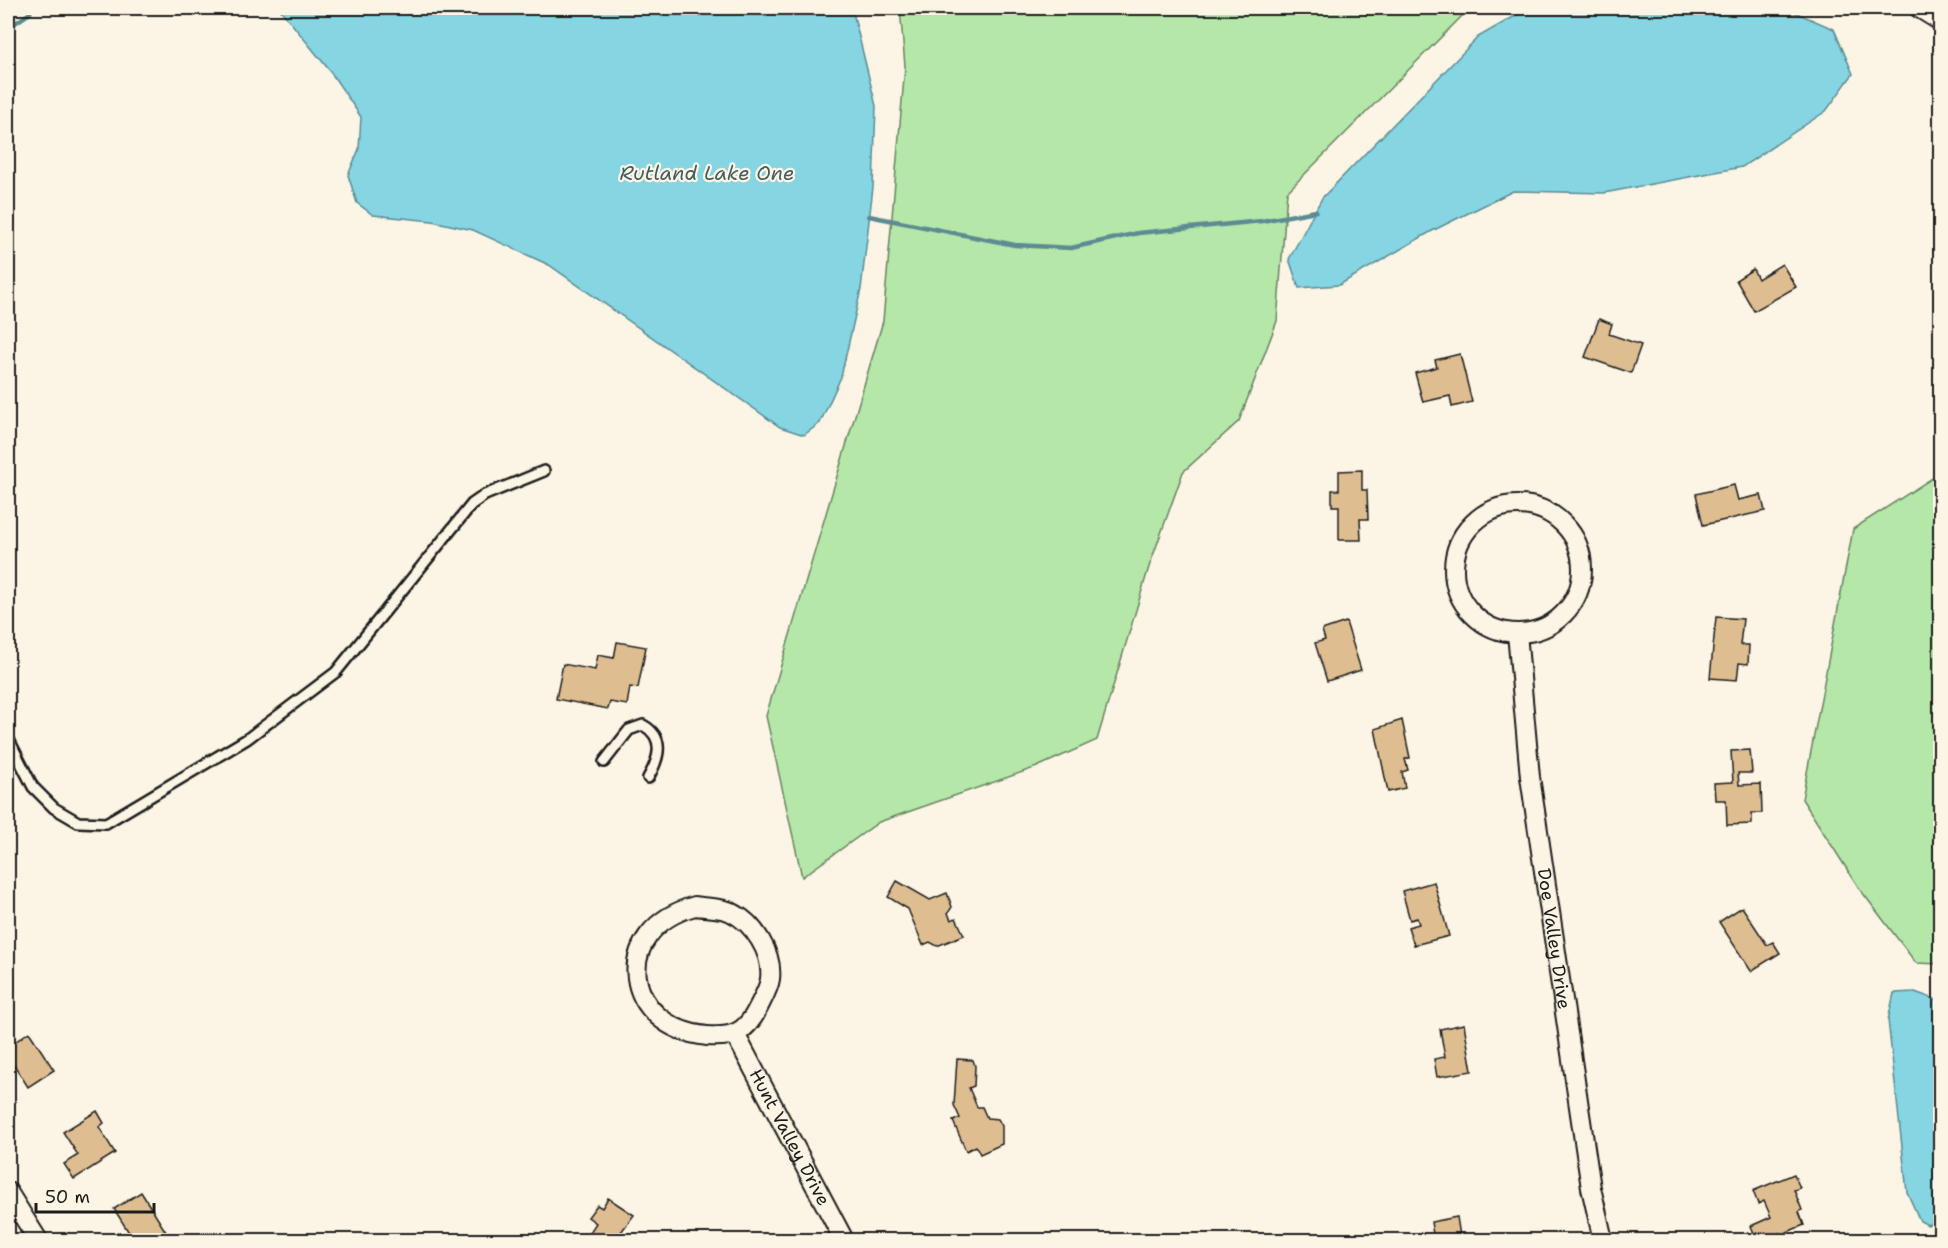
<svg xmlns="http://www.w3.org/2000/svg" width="1948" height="1248" viewBox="0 0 1948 1248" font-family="'Shantell Sans',sans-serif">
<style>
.green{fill:#b4e7a8;stroke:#688262;stroke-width:1.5}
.water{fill:#85d5e2;stroke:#5b8b93;stroke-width:1.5}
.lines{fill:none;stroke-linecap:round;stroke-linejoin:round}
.stream{stroke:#5b8b93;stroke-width:4.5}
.building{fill:#debe91;stroke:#1c1c1c;stroke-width:1.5}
.service-casing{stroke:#1c1c1c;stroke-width:14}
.minor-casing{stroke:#1c1c1c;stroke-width:22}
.service{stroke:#fcf5e5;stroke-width:9}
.minor{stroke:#fcf5e5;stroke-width:18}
.labels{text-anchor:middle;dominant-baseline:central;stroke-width:4.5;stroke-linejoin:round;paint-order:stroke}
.street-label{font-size:18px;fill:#1c1c1c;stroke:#fcf5e5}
.water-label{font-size:20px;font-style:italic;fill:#415d61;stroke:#fcf5e5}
</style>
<rect width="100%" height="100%" fill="#fcf5e5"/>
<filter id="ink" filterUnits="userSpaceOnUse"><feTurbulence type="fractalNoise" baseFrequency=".0167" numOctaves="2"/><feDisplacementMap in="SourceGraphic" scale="12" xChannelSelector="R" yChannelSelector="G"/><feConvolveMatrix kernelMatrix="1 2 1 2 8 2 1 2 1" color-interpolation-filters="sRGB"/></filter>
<g filter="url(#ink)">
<g class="green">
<path d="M900,8h570l-183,184 -10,129 -38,100 -56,51 -34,95 -52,173 -60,27 -158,55 -77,55 -36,-161 117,-395 22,-255z"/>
<path d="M1940,473v491l-24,-1 -57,-75 -57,-89 51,-270z"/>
</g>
<g class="water">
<path d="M279,8h573l24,98 -3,81 -12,102 -20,88 -21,46 -16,12 -24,-8 -231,-162 -76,-35 -41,-9 -59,-6 -16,-12 -9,-28 11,-26 2,-32 -31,-46z"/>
<path d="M1529,8h256l49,21 19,45 -27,37 -84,56 -138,26 -91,-2 -81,40 -93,54 -40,3 -10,-29 33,-61 156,-161z"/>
<path d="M1915,992l25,9v215l-12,9 -8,-4 -13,-29 -19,-172 6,-27z"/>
</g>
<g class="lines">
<g class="stream">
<path d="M8,28l22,-15 1,-5"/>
<path d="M869,216l146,29 56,3 67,-15 124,-12 54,-10"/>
</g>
</g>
<g class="building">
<path d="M1782,264l14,23 -42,24 -18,-31 17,-11 5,10z"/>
<path d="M1599,319l13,5 -3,10 32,11 -10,28 -46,-16z"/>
<path d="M1460,354l12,48 -20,5 -2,-11 -27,6 -8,-29 22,-6 -2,-7z"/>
<path d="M1362,470v20h5l1,29h-8l1,21h-22v-34h-7v-16h7v-19z"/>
<path d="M1734,485l4,15 23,-5 4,16 -62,14 -7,-31z"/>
<path d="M1716,617l27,2 -3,26h9l-1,19 -9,-1 -2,17 -27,-2z"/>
<path d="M1346,622l15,48 -34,11 -12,-38 10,-3 -3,-10z"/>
<path d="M617,642l29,5 -8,41 -8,-1 -3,18 -17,-3 -2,7 -52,-10 7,-35 32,6 3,-15 16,3z"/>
<path d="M1402,720l8,38 -5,1 3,11 -6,2 3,16 -17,4 -13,-63z"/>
<path d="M1750,750l2,23h-14l1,12 22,-1 1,29h-10v11l-25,1 -1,-25h-11l-1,-17 19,-1 -2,-31z"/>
<path d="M897,881l33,19 17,-7 5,14 -4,6 3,7 5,-2 8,17 -27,11 -7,-4 -7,3 -15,-36 -20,-12z"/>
<path d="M1434,882l15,54 -35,9 -6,-18 11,-3 -2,-6 -7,2 -8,-29z"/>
<path d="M1742,907l25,38 6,-3 7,11 -29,18 -32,-49z"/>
<path d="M1464,1024l8,47 -35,6 -3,-18 11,-2 -5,-28z"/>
<path d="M29,1032l25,38 -26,17 -13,-21 -5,4 -2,-3v-20z"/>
<path d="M957,1059l16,1 2,6 -1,20 -5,2 8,19h5l5,11 11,1 4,7v18l-22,10 -4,-8 -10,5 -13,-30 7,-3 -6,-13z"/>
<path d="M97,1111l7,12 -5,4 16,26 -41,26 -10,-15 14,-9 -15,-23z"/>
<path d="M1794,1174l6,14 -6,2 8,20 -3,2 5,13 -17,7 4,8h-8l-3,-7 -23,7 -6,-14 20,-9 -7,-16 -6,3 -5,-13z"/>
<path d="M141,1192l30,48h-51l10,-6 -16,-25z"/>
<path d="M608,1198l26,17 -19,25h-30l11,-17 -8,-6 9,-12 5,3z"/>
<path d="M1457,1217l3,19 4,-1 1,5h-31l-3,-18z"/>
</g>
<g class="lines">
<g class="service-casing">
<g id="service">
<path d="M8,738l25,49 21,21 24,14 28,1 141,-84 89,-67 136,-168 13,-9 59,-24"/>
<path d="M604,762l25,-32 14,-5c23,13 16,34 5,53"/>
</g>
</g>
<g class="minor-casing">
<g id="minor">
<path d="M1919,8l21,13"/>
<circle cx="1518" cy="569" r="64"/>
<path id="s1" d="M1517,633l13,144 61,411 12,52"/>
<path d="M695,906c11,2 26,1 36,6 23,11 42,41 39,67 -1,9 -8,21 -12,29 -12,25 -26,30 -51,28 -84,-8 -99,-106 -12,-130z"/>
<path id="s2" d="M735,1034l109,206"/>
<path d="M8,1192l30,48"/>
</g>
</g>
<use href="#service" class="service"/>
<use href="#minor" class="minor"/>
</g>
</g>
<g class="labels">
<g class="street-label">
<text stroke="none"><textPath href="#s1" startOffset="308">Doe Valley Drive</textPath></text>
<text stroke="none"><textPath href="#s2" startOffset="117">Hunt Valley Drive</textPath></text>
</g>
<g class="water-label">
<text x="707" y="173">Rutland Lake One</text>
</g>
</g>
<rect width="1948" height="1248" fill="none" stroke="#fcf5e5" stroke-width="30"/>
<rect x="15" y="15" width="1918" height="1218" fill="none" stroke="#1c1c1c" stroke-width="2" filter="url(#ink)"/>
<path d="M36 1203v9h118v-9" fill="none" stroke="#1c1c1c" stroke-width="3"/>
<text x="45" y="1203" font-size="18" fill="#1c1c1c" stroke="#fcf5e5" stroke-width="4.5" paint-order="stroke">50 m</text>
</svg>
